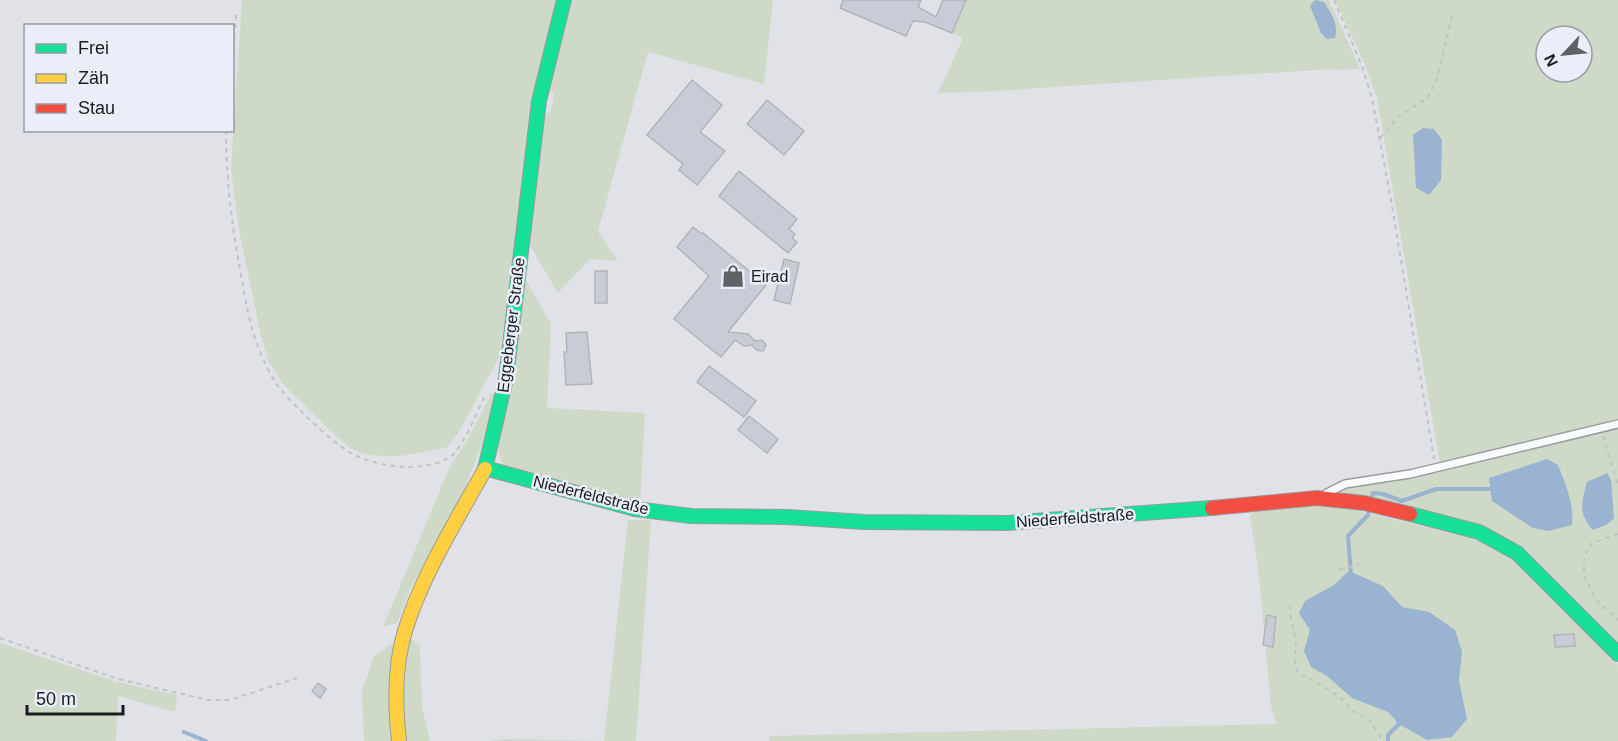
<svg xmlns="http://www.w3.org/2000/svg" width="1618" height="741" viewBox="0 0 1618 741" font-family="Arial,sans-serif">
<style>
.green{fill:#cedac7;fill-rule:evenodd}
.water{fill:#99b3d0}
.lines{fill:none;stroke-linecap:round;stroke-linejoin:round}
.stream{stroke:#99b3d0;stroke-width:4}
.building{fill:#c7ccd7;stroke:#b2b4b9;stroke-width:1.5}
.lane-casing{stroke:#999b9f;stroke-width:10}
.fast-casing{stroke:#999b9f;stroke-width:16}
.slow-casing{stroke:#999b9f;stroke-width:16}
.jam-casing{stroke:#999b9f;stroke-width:16}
.path{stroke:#c1c2c4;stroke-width:2;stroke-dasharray:4.5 4.5;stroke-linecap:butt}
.lane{stroke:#fafbfc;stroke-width:7}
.fast{stroke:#16e098;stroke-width:14}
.slow{stroke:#ffcf43;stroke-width:14}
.jam{stroke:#f24e42;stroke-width:14}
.labels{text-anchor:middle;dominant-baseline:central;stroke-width:5;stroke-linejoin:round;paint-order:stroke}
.poi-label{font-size:16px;fill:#191b1f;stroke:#e9eef9;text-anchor:start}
.street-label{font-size:16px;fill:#191b1f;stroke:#e9eef9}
</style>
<rect width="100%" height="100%" fill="#e0e2e8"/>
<g class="green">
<path d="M242,0h315l-58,357 -41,77 -12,14 -45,8h-16l-17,-1 -18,-7 -15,-13 -53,-52 -14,-23 -7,-24 -22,-106 -8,-61z"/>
<path d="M573,0h200l-9,84 -116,-32 -50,179 20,30 -28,-2 -32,34 -29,-49 13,-127 9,-6 3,-16 -5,-7z"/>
<path d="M966,0h363l31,69 -45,1 -337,22 -40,1 25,-55 -11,-5z"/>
<path d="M1335,0h283v643l-92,-92 -185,-59 6,-4 46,-6 48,-12 -64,-372 -12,-33zM1546,36h36v36h-36z"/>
<path d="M525,278l26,46 -4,84 98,5 -5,92 -137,-40 -5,-13z"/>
<path d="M492,393l2,3 -12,48 -17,44 -55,102 -13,33 -14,4 68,-163 14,-20z"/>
<path d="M1327,505l36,7 130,32 44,38 81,83v76h-848l-1,-5 507,-12 -5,-18 -13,-139 -8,-51 6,-7z"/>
<path d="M628,520h23l-15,221h-149l20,-2 97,2z"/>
<path d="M409,637l11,10 2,60 8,34h-25l-3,-26z"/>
<path d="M0,643l117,39 60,13 -2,17 -57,-16 -2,45h-116z"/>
<path d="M393,643l-2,98h-27l-2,-50 12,-35z"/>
</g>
<g class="water">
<path d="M1315,0l9,2c7,11 15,23 11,36l-8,1 -6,-6 -11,-27z"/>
<path d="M1423,128l11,1 8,11 -1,40 -12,15 -13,-7 -3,-53z"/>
<path d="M1547,459l11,6c8,20 16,39 14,60l-24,6 -15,-3 -41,-27 -3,-23z"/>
<path d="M1607,473l4,7 3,38 -8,7 -13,5c-16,-18 -11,-28 -6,-48z"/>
<path d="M1349,571l34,15 19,21 27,5 26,18 7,22 -3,28 8,39 -15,18 -25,3 -28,-16 -11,-12 -36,-14 -25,-22 -16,-9 -7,-16 6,-21 -11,-17 6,-12 29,-16z"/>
</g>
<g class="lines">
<g class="stream">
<path d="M1371,499l2,-6 10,1 19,7 34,-12h58"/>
<path d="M1351,574l-3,-38 20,-21 1,-6"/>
<path d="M184,732l22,9"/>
<path d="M1388,741v-6l11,-11 -1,-5"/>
</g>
</g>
<g class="building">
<path d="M843,0h78l-3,7 18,10 7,-17h23l-14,33 -27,-11 -12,-1 -7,15 -66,-28z"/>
<path d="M692,80l30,25 -22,27 25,19 -28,34 -18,-15 4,-6 -36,-29z"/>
<path d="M767,100l37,31 -20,24 -37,-31z"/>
<path d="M739,171l58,48 -8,10 6,5 -3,4 5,4 -9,11 -69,-57z"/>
<path d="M693,227l9,7 1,-1 63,52 -38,47 20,2 7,7 7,-1 4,5 -3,6 -6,-1 -5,-5 -8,1 -9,-6 -14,17 -47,-38 35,-43 -32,-29z"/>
<path d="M784,259l15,4 -9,41 -16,-4z"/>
<rect x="595" y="271" width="12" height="32"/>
<path d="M587,332l5,52 -26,1 -2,-33h3l-1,-19z"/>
<path d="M709,366l47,35 -12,16 -47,-35z"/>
<path d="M749,416l29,23 -11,14 -29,-23z"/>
<path d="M1267,615l9,2 -3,30 -10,-2z"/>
<path d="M1574,634l1,12 -20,1 -1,-12z"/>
<path d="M318,683l8,6 -6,9 -8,-7z"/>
</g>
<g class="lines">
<g class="lane-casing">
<path id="lane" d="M1327,493l18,-9 65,-10 208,-50"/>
</g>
<g class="fast-casing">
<g id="fast">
<path d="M485,468l150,41 56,7 96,1 77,5 143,1 205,-15"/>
<path d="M485,469l21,-91 33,-277 25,-101"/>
<path d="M1410,514l69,18 38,21 101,101"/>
</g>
</g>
<g class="slow-casing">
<path id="slow" d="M399,741c-4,-36 -5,-75 6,-110 17,-56 52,-111 80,-162"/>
</g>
<g class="jam-casing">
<path id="jam" d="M1212,508l105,-10 47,5 46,11"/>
</g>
<g class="path">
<path d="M1334,0l28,66 10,32 19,102 43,259"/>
<path d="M232,55l5,-45"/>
<path d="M226,130c0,50 6,97 15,145 4,21 7,43 14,63 5,15 12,31 21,45 10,16 56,59 73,69 18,10 41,15 61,15 13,-1 28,-2 40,-10 12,-8 27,-45 34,-59"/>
<path d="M1380,138l18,-21 29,-19 9,-16 16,-66"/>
<path d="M1603,436l15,49"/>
<path d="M1618,534l-26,9 -8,13v19l12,25 22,20"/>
<path d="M1339,570l24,-7"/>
<path d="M1290,606l1,12 5,21 -1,28 3,6 20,10 23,15 13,14 16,9 13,20"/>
<path d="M0,638l118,41 90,21h22l67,-22"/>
</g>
<use href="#lane" class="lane"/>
<use href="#fast" class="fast"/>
<use href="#slow" class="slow"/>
<use href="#jam" class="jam"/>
</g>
<defs>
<g id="shop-bare" transform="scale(1.8)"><path d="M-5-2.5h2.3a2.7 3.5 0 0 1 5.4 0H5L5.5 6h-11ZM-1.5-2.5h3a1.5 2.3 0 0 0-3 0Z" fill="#5f6165" stroke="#e9eef9" stroke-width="2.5" paint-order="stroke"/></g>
</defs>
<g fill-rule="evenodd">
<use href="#shop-bare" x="733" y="276"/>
</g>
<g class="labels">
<g class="poi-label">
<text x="751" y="276">Eirad</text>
</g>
<g class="street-label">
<text transform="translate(511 325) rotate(-83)">Eggeberger Straße</text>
<text transform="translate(591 495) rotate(14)">Niederfeldstraße</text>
<text transform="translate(1075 518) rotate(-4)">Niederfeldstraße</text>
</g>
</g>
<rect x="24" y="24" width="210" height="108" fill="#e9eef9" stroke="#969aa2" stroke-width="1.5"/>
<rect x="36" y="44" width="30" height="9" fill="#16e098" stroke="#969aa2" stroke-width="1.5"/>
<text x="78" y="54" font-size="18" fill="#191b1f">Frei</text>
<rect x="36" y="74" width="30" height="9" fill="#ffcf43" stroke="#969aa2" stroke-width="1.5"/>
<text x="78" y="84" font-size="18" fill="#191b1f">Zäh</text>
<rect x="36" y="104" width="30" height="9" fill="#f24e42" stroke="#969aa2" stroke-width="1.5"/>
<text x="78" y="114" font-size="18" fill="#191b1f">Stau</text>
<g transform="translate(1564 54) rotate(244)"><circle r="28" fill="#e9eef9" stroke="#969aa2" stroke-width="1.5"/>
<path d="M0-4.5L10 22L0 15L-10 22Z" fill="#5f6165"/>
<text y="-9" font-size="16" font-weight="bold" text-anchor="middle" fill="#191b1f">N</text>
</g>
<path d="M27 705v9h96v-9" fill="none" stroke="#191b1f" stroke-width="3"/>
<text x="36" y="705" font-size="18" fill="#191b1f" stroke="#e9eef9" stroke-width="4.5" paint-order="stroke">50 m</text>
</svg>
